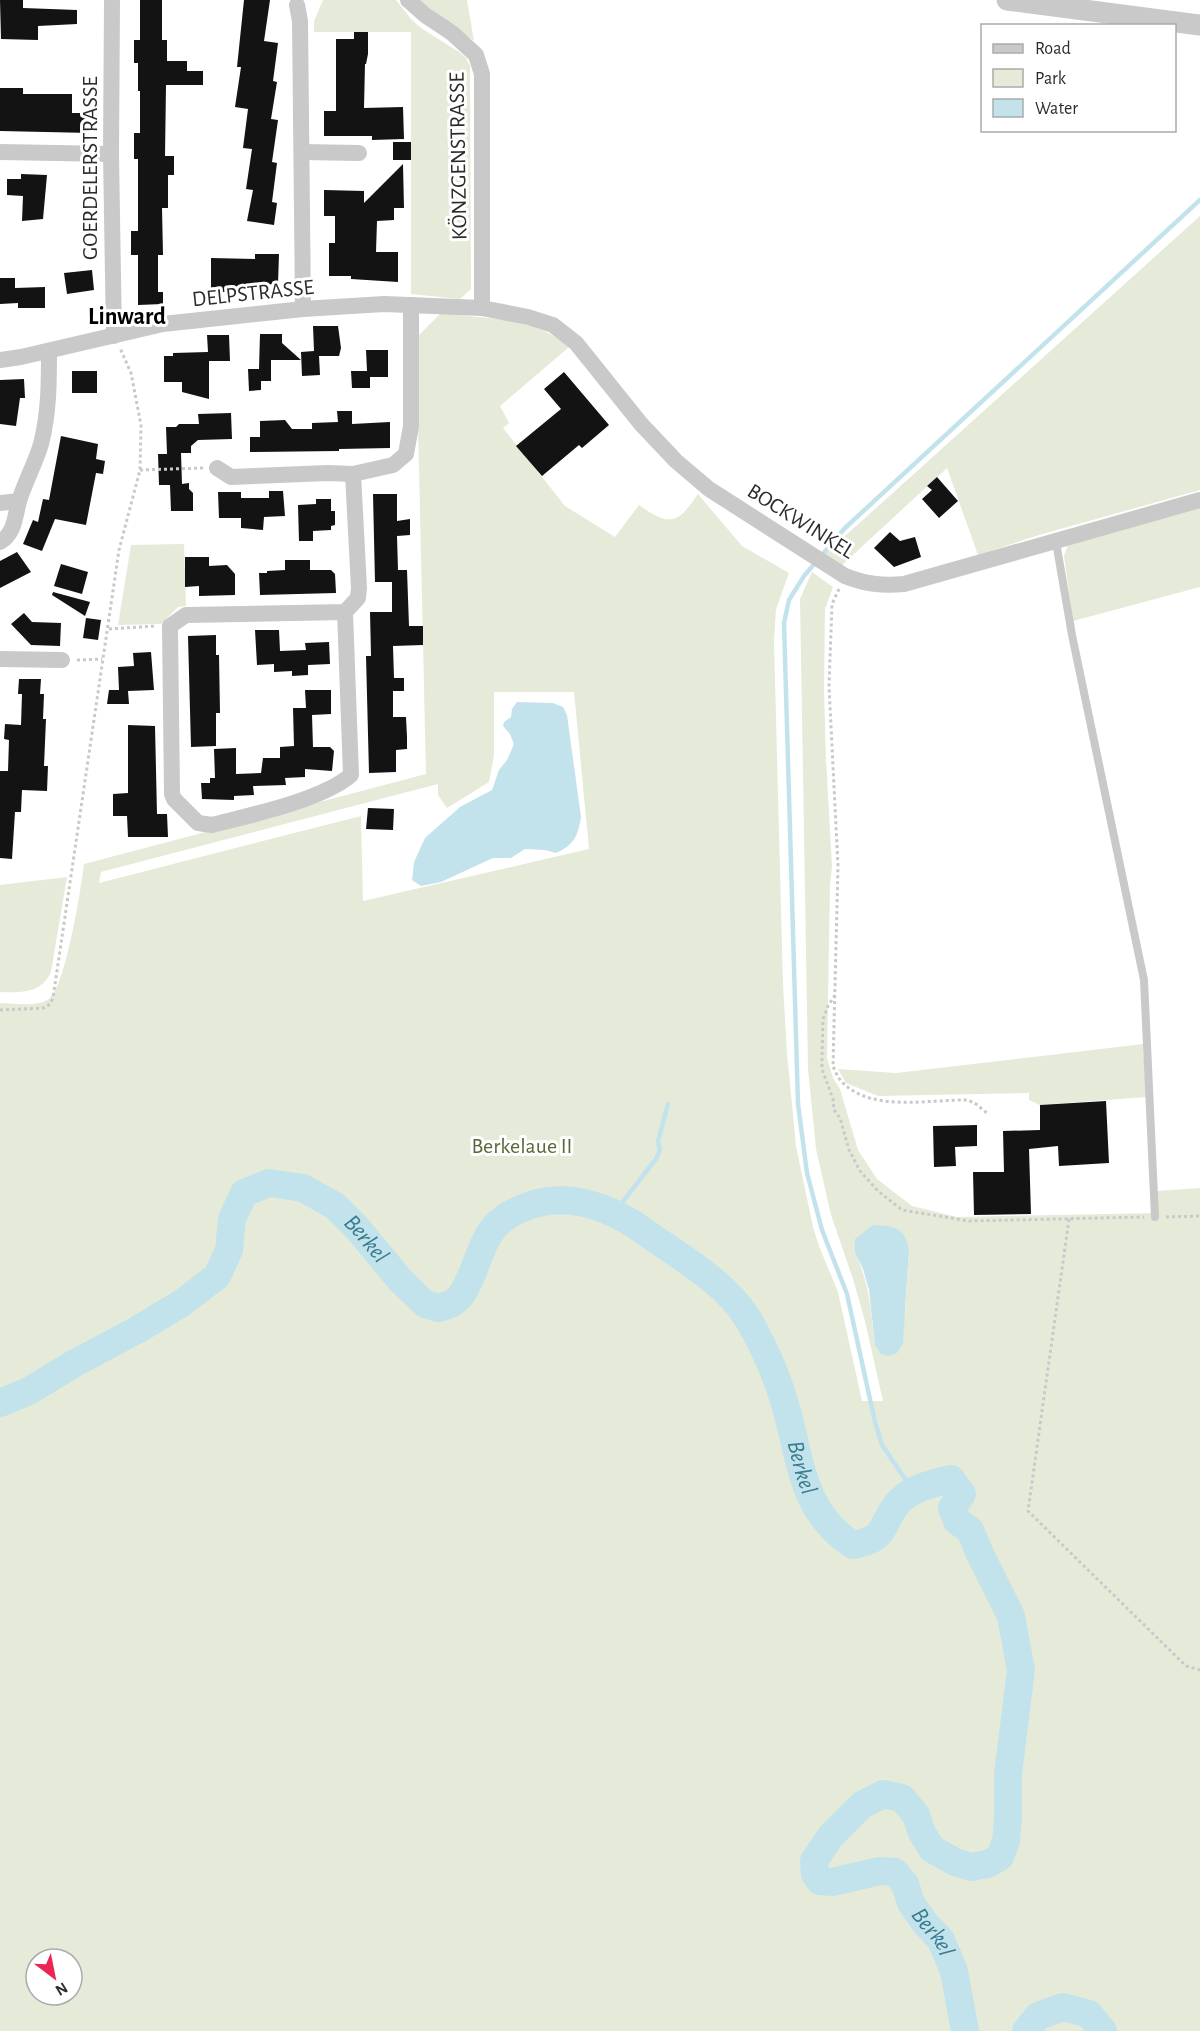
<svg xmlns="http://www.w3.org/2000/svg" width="1200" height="2031" viewBox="0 0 1200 2031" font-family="'Alegreya Sans',sans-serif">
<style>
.green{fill:#e5ebd8;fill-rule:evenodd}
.water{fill:#c3e3ec}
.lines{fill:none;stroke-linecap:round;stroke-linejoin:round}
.stream{stroke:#c3e3ec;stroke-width:4.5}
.river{stroke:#c3e3ec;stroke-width:28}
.building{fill:#131313}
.path{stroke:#c9c9c9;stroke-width:3;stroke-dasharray:3 3;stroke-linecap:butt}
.service{stroke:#c9c9c9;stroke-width:8}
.minor{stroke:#c9c9c9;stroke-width:16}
.tertiary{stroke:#c9c9c9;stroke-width:21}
.labels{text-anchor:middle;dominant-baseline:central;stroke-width:6;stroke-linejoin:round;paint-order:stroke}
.street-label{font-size:22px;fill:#2c2c2c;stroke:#fff}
.park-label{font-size:22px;fill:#576938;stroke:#fff}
.neighbourhood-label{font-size:24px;font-weight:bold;fill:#000;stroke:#fff}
.water-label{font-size:24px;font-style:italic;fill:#387c90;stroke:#fff}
</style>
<rect width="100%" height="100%" fill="#fff"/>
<g class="green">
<path d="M323,0h73l15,19 10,9 38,24 7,6 4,8 1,223 -11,10 -49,-5v-262h-97v-11z"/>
<path d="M419,0h48l7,41 -51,-37z"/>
<path d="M1200,216v274l-161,45 -61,20 -31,-87 -106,98 -17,-11z"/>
<path d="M441,313c43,6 95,4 128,34l-69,59 9,17 -6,5 62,78 50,31 24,-32c31,22 39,19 59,-11l44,52 47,27 -13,36 -2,32 9,344 4,68 9,93 17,81 6,19 19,46 24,109h21l-18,-80 -12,-42 -22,-64 -15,-66 -8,-80 -8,-470 12,-27 21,15 -8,22 -1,80 2,70 6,107 -2,20 -3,172 6,20 7,11 18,61 19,29 35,27 45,11 201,-4 -1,-22 43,-3v843h-1200v-1028c14,0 38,5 50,-5 16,-15 31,-109 34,-134l342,-90 -10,-436zM494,692h80l15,157 -226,52 -2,-85 -262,67 2,-11 337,-88v11l9,13 42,-26 5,-27zM909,1250l-4,65 -30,30c-4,-32 -5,-62 -20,-92zM36,1959h36v36h-36z"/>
<path d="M1200,507v80l-127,34 -9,-65 5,-14z"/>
<path d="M184,544l2,62 -8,1 -17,17 -43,1 13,-80z"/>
<path d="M67,877l-16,95c-9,21 -31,21 -51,20v-107z"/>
<path d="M1143,1044l3,53 -106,8 -11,-5v-7l-151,3 -32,-13 -8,-14 58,4z"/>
</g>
<g class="water">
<path d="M517,702l36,1 10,4 4,8 14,102c-3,19 -7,28 -25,36l-11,-3 -20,-1 -14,9h-18l-52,24 -20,4 -9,-6 2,-18 11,-24 35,-31 32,-17 7,-20 8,-10 7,-16 -4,-10 -7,-8 1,-4 7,-5 1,-8z"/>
<path d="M873,1225c21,1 32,2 36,25l-6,93 -6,10 -8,3 -8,-2 -6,-9 -6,-55 -6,-21 -8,-16v-14z"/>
</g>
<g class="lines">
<g class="stream">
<path d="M614,1213l42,-54 4,-9 -2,-9 10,-37"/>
<path d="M914,1492l-32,-47 -7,-23 -28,-128 -25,-64 -15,-57 -9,-69 -14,-481 5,-23 15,-24 41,-48 355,-328"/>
</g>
<g class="river">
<path id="s1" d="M0,1403l29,-12 46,-28 62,-33 45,-27 35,-27 12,-26 3,-31 12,-26 25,-10 34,5 32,18 23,23 43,52 24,23 14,4c5,-2 12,-3 16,-7 8,-5 11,-15 15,-22 17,-41 17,-60 64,-75 42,-12 81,6 114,30 35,25 77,48 100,85 17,29 30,59 39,92 14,52 16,102 66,134 34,-7 26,-16 43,-40 12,-16 37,-22 55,-26l11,15 -10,14 5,13 13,9 10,24 31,62 10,54 -13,104v45l-2,22 -6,16 -12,7 -17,3 -16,-5 -23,-13 -10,-16 -6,-18 -14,-17 -19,-4 -21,11 -32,32 -16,24 1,13 5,7 12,1 48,-11 15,1 10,12 6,19 14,20 16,17 13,31 11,60"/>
<path d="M1026,2031l12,-15 25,-9 26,7 14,17"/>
</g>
</g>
<g class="building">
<path d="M0,0h23v8l54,2v14l-39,2v14l-37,-1z"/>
<path d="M140,0h22v40h5v21h20v10h16v14h-37l-1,71h9v19h-6v33h-6l1,47h-5v37h5v12l-25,1v-50h-7v-24h7v-72h-4v-26h6v-42h-2v-28h-4v-23h6z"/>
<path d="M244,0h26l-6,41 14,2 -5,38 4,1 -6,37 7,1 -6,42 5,1 -5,39 5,1 -3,22 -27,-4 6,-31 -7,-1 6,-40 -9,-1 5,-39 -13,-2 6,-40h-4z"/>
<path d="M354,32h14v22l-2,10h-1l-1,44 39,-1 1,32 -32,1v-4h-48v-25h12v-72h18z"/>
<path d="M0,88h23v6h49v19h19v20l-91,-2z"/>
<rect x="393" y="142" width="18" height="18"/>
<path d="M403,164l1,44h-10v12l-17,1 -1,31h22v30l-47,-3v-3h-22v-33h6v-27h-11v-26l40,1v12z"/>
<path d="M21,174l26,1 -4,44 -21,2 1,-25 -16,-1v-16h14z"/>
<path d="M255,254h24l-1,30 -22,1v3h-21l-1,4h-23v-34l44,1z"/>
<path d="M92,270l2,20 -27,4 -3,-21z"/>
<path d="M0,278h15v10l30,-1v21h-27v-5l-18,1z"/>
<path d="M313,326h25l3,22 -2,8h-20l1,19 -18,1 -1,-24 13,-1z"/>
<path d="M260,334h22v9l19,17h-30v21h-10v9l-12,1 -1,-22h11z"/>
<path d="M207,335h22l1,26h-21v38l-27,-7v-10h-18v-26h9v-3l35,-1z"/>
<path d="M366,350h22v27h-18v11h-18l-1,-17h16z"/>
<rect x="72" y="371" width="25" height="22"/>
<path d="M564,372l45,53 -27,23 -3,-3 -37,31 -26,-30 45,-37 -17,-20z"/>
<path d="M24,379l1,19h-5l-4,28 -16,-2v-44z"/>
<path d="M337,411h15v13l38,-2v26l-51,1v2l-89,1v-15h10v-16l25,-1 7,9h20v-6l26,-1z"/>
<path d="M231,413l1,26 -34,1 -7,6v7h-10l1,31 7,-1v6l4,4v18h-22l-1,-26h-11l-1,-31h9l-1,-27h10l3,-3h20l-1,-10z"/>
<path d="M61,436l37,8 -2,15 9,2 -2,13 -7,-1 -10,52 -31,-6 -13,32 -19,-7 10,-24 5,2 5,-23 6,1z"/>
<path d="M937,477l21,24 -19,17 -17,-19 10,-9 -5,-4z"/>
<path d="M269,491h14l2,25 -21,1 -1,13 -22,-2v-10h-22l-1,-26h23v6h28z"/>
<path d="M373,494h24v27l13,-2v16l-13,1 1,34h9l2,56h14v19l-30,1 1,32h10v13h-11v26h13l1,20v12l-11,1v22l-27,1 -3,-117h5l-1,-44h22v-30h-17z"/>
<path d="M316,499h15v12h4v14l-4,1v4l-18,1v10h-14l-1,-36 18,-1z"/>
<path d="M890,532l10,9 15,-4 6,20 -27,10 -20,-19z"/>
<path d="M17,552l14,20 -31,16v-27z"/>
<path d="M185,557h24v9l18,-1 8,9v21l-36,1v-10l-14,1z"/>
<path d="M285,560h25v10h21l4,4 1,19 -76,2 -1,-22h8v-2l18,-1z"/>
<path d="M61,564l27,8 -6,22 -28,-8z"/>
<path d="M53,592l37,10 -5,14 -33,-21z"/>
<path d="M24,613l8,9 29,1 -1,23 -29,-1 -20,-21z"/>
<path d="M86,618l15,2 -3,20 -15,-2z"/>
<path d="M255,630h24l1,21 26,-1 -1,-7 24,-1 1,22 -22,1v10l-16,1v-5l-18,1v-8l-17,1z"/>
<path d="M216,635v20h3l1,58h-4v33l-25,1 -3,-111z"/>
<path d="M151,652l3,38 -26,1 1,13h-22l2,-14h10l-1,-23 16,-1 -1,-13z"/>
<path d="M19,679h22l-1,15h4l-1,25h3l-2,47h4l-1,25 -25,-1 -1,22h-6l-3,47 -12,-1v-87h8l1,-31 -5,-1 1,-15 16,1 1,-31h-4z"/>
<path d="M305,690h26v24l-19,1 1,32h17l4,4 -2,20 -27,-2v8l-20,1 1,7 -33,1 1,9 -20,1v4l-32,-1 -1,-16h9v-5h5l-1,-29 22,-1v26l25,-1 2,-15h17v-11l14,-1 -1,-38h13z"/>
<path d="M128,725l27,1 2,88h10l1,23h-40l-1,-21h-14v-22l15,-1z"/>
<path d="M368,808l26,1 -1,21 -27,-1z"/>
<path d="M1106,1101l3,62 -50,3 -1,-20 -29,3 2,65 -57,1 -1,-43h31l-1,-41 37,-1v-25z"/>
<path d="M977,1125v21l-22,1 1,19 -22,1 -1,-41z"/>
</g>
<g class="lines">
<g class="path">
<path d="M140,470l63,-2"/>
<path d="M839,589l-7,15 -3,82 9,180 -5,200c2,5 5,12 9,16 30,31 87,17 126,18l8,4 12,10"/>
<path d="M109,629l47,-3"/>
<path d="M77,660l25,-1"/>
<path d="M835,995l-7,11 -5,13 -1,38v12l11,30 1,11 6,8 9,32 11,21 18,20 24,19 67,11 175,-4"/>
<path d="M0,1010l44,-2 6,-4 3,-6 66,-448 21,-80 1,-45 -10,-52 -11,-25"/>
<path d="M1166,1217l34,-1"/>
<path d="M1069,1219l-41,292 158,155 14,4"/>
</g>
<path class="service" d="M1056,542l16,93 72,345 11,237"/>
<g class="minor">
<path d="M112,0l-1,154 3,182"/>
<path d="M408,0l17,15 27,18 24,22 6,19v234"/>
<path d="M297,5l3,16 3,288"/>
<path d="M0,152l111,2"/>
<path d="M302,152l57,1"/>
<path d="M0,360l21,-3 142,-33 140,-15 81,-5 98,4 46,9 25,8 23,18 65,81 35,37 33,28 136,87c20,8 37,10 59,8l296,-84"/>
<path d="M217,468l14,9 97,-4 25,1"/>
<path d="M0,503l19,-2"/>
<path d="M0,542c15,-9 15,-26 19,-41 6,-19 16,-37 22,-57 8,-31 8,-62 8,-93"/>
<path d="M345,612l6,163c-29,25 -100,40 -139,50l-14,-2 -24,-24 -2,-5 -2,-168 16,-11 159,-3 13,-14 1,-10 -6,-114 40,-9 13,-11 5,-28v-121"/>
<path d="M0,659l62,1"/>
</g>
<path class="tertiary" d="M1007,0l193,25"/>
</g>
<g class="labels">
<g class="street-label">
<text transform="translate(458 156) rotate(-91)">KÖNZGENSTRASSE</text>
<text transform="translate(90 168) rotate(-90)">GOERDELERSTRASSE</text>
<text transform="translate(253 293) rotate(-6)">DELPSTRASSE</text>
<text transform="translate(801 521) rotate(32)">BOCKWINKEL</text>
</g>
<g class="park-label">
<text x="522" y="1146">Berkelaue II</text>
</g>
<g class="neighbourhood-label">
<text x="127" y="317">Linward</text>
</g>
<g class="water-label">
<text stroke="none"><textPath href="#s1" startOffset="484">Berkel</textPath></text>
<text stroke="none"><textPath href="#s1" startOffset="1148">Berkel</textPath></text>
<text stroke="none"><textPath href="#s1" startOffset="2194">Berkel</textPath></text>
</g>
</g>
<rect x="981" y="24" width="195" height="108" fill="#ffffff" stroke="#ababab" stroke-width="1.5"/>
<rect x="993" y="44" width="30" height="9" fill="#c9c9c9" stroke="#ababab" stroke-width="1.5"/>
<text x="1035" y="54" font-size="18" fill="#2c2c2c">Road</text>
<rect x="993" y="69" width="30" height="18" fill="#e5ebd8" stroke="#ababab" stroke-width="1.5"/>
<text x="1035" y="84" font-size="18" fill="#2c2c2c">Park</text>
<rect x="993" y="99" width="30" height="18" fill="#c3e3ec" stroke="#ababab" stroke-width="1.5"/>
<text x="1035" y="114" font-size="18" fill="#2c2c2c">Water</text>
<g transform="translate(54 1977) rotate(148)"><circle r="28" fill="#ffffff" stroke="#ababab" stroke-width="1.5"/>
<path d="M0-4.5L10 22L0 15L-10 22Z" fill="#eb2655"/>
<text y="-9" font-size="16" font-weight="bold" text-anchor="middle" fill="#2c2c2c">N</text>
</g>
</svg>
